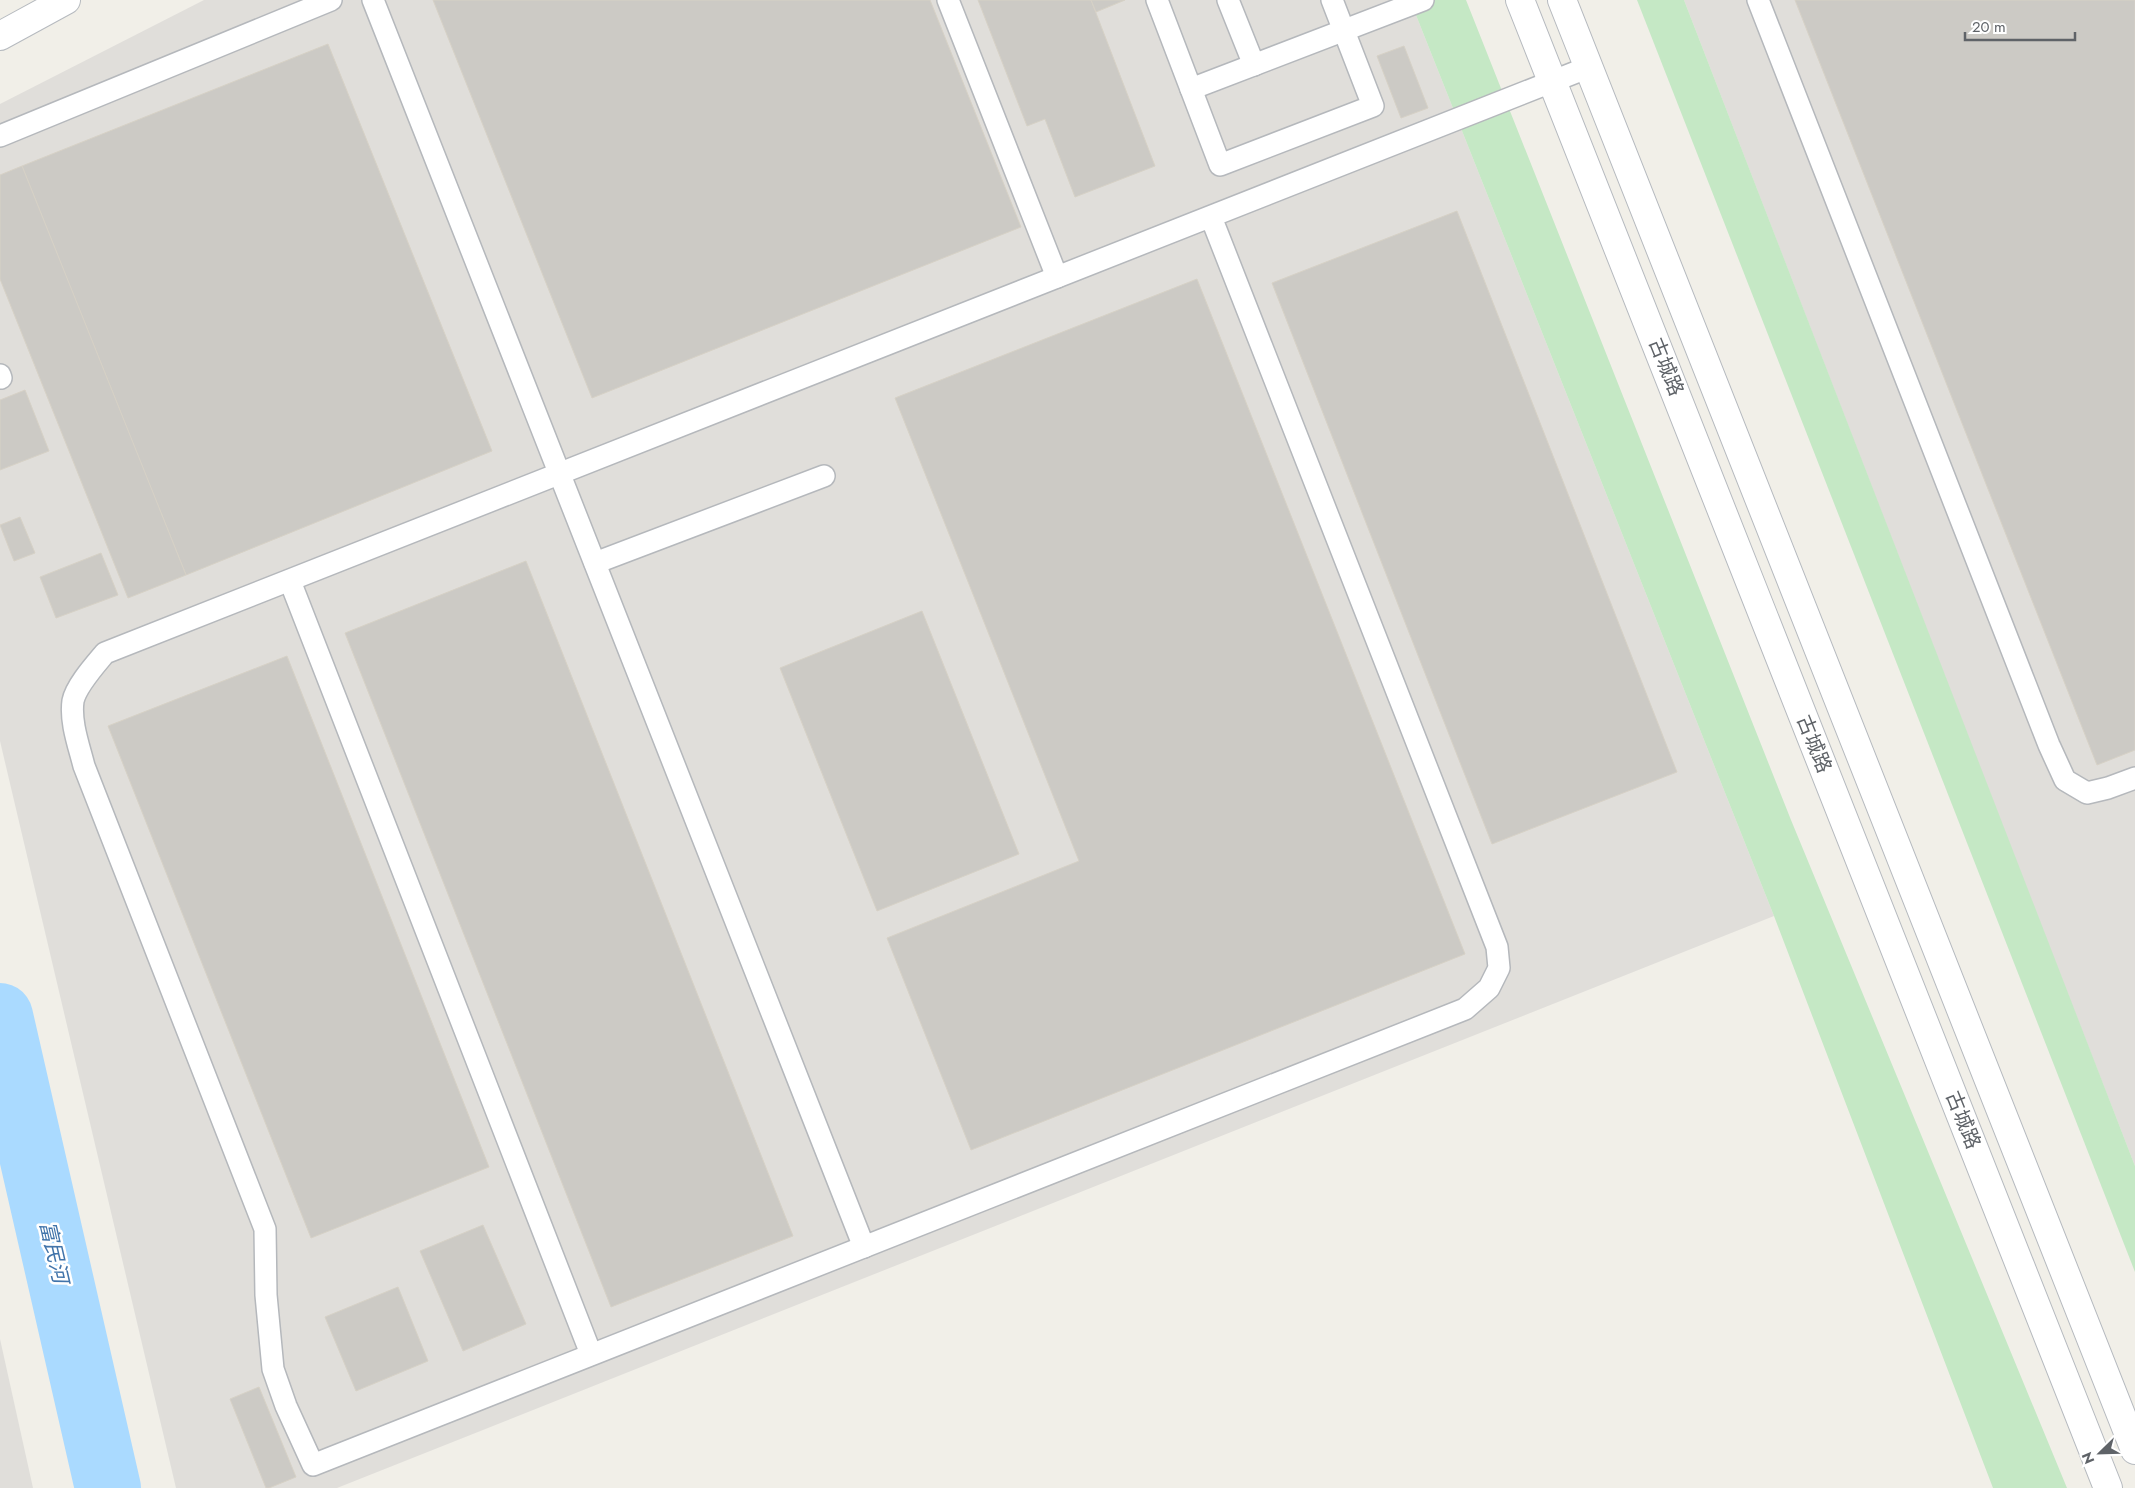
<svg xmlns="http://www.w3.org/2000/svg" width="2135" height="1488" viewBox="0 0 2135 1488" font-family="Jost,'Noto Sans SC',sans-serif">
<style>
.industrial{fill:#e0deda}
.green{fill:#c5e8c5}
.lines{fill:none;stroke-linecap:round;stroke-linejoin:round}
.river{stroke:#aadaff;stroke-width:66}
.building{fill:#cccac5;stroke:#d6d1c6}
.service-casing{stroke:#b5b8bc;stroke-width:24}
.secondary-casing{stroke:#b6babf;stroke-width:30}
.service{stroke:#fff;stroke-width:21}
.secondary{stroke:#fff;stroke-width:28}
.labels{text-anchor:middle;dominant-baseline:central;stroke-width:5;stroke-linejoin:round;paint-order:stroke}
.street-label{font-size:20px;fill:#5f6368;stroke:#fff}
.water-label{font-size:21px;font-style:italic;fill:#4174aa;stroke:#fff}
</style>
<rect width="100%" height="100%" fill="#f1efe8"/>
<g class="industrial">
<path d="M204,0h1206l364,916 -1437,572h-161l-176,-747v-637z"/>
<path d="M1684,0h451v1166l-99,-254z"/>
<path d="M0,1339l33,149h-33z"/>
</g>
<g class="green">
<path d="M1410,0h56l325,820 276,668h-74l-219,-572z"/>
<path d="M1637,0h47l451,1166v106z"/>
</g>
<g class="lines">
<path class="river" d="M0,1016l108,472"/>
</g>
<g class="building">
<path d="M433,0h497l91,227 -429,171z"/>
<path d="M978,0h113l64,166 -80,31 -30,-78 -18,7z"/>
<path d="M1091,0h34l-29,12z"/>
<path d="M1795,0h340v750l-38,15z"/>
<path d="M328,44l164,407 -306,124 -164,-409z"/>
<path d="M1404,46l24,62 -27,10 -24,-62z"/>
<path d="M22,166l164,409 -58,23 -128,-319v-104z"/>
<path d="M1457,211l220,561 -185,72 -220,-561z"/>
<path d="M1197,279l268,675 -494,196 -84,-212 192,-77 -184,-463z"/>
<path d="M25,390l24,61 -49,19v-70z"/>
<path d="M20,517l15,36 -21,8 -14,-36z"/>
<path d="M101,553l17,42 -62,23 -16,-41z"/>
<path d="M526,561l267,675 -182,71 -266,-674z"/>
<path d="M922,611l97,243 -142,57 -97,-243z"/>
<path d="M287,656l202,511 -178,71 -203,-512z"/>
<path d="M483,1225l43,99 -63,27 -43,-100z"/>
<path d="M398,1287l30,74 -72,30 -31,-74z"/>
<path d="M259,1387l37,90 -27,11h-3l-36,-89z"/>
</g>
<g class="lines">
<g class="service-casing">
<g id="service">
<path d="M373,0l491,1247"/>
<path d="M948,0l109,277"/>
<path d="M1157,0l63,165 153,-59 -41,-106"/>
<path d="M1228,0l26,65"/>
<path d="M1758,0l291,745 16,35 22,13 21,-5 27,-10"/>
<path d="M1191,89l232,-89"/>
<path d="M0,136l331,-136"/>
<path d="M1211,217l286,730 2,21 -10,20 -24,21 -1152,456 -27,-59 -13,-37 -7,-74 -1,-66 -181,-463c-5,-20 -14,-44 -11,-65 3,-15 22,-36 32,-48l1484,-586"/>
<path d="M0,375l1,3"/>
<path d="M595,563l229,-87"/>
<path d="M290,581l301,773"/>
</g>
</g>
<g class="secondary-casing">
<g id="secondary">
<path d="M1520,0l588,1488"/>
<path d="M1562,0l573,1450"/>
<path d="M0,36l66,-36"/>
</g>
</g>
<use href="#service" class="service"/>
<use href="#secondary" class="secondary"/>
</g>
<g class="labels">
<g class="street-label">
<text transform="translate(1666 367) rotate(68)">古城路</text>
<text transform="translate(1814 744) rotate(68)">古城路</text>
<text transform="translate(1963 1120) rotate(68)">古城路</text>
</g>
<g class="water-label">
<text transform="translate(54 1252) rotate(77)">富民河</text>
</g>
</g>
<g transform="translate(2100 1453) rotate(247)" stroke="#ffffff" stroke-width="4" paint-order="stroke">
<path d="M0-4L9 19L0 12L-9 19Z" fill="#5f6368"/>
<text y="-8" font-size="14" font-weight="bold" text-anchor="middle" fill="#5f6368">N</text>
</g>
<path d="M1965 32v8h110v-8" fill="none" stroke="#5f6368" stroke-width="2.5"/>
<text x="1972" y="32" font-size="15" fill="#5f6368" stroke="#ffffff" stroke-width="4" paint-order="stroke">20 m</text>
</svg>
